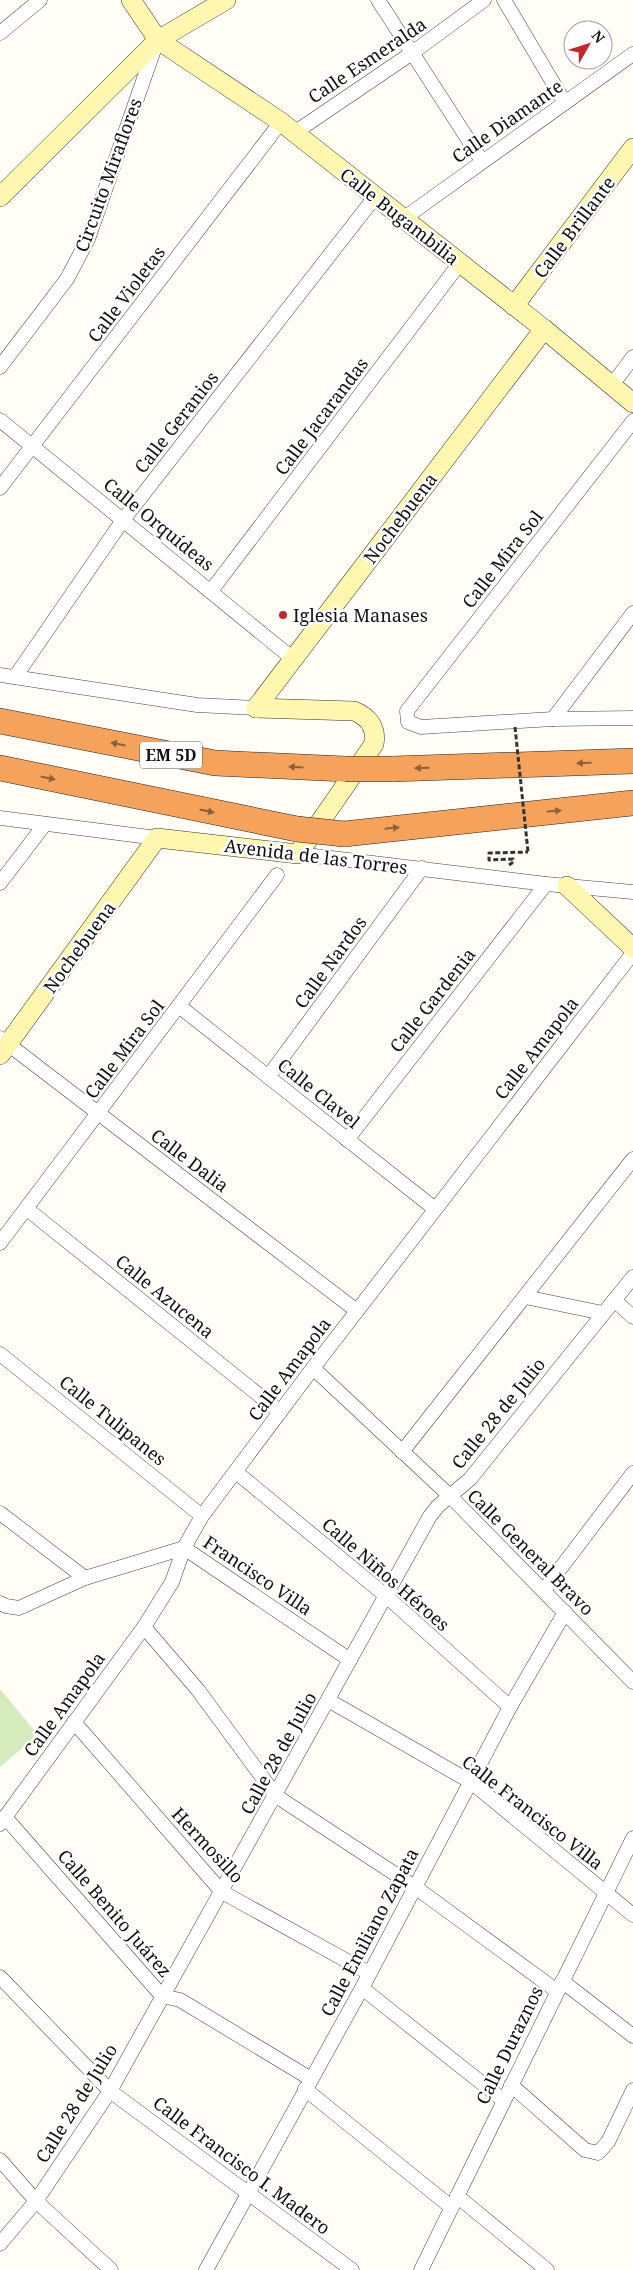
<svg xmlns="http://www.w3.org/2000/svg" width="633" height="2270" viewBox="0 0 633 2270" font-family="'Noto Serif',serif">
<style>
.green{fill:#d5ebbd}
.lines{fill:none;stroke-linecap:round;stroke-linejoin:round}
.street-casing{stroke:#444;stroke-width:15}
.secondary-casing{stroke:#333;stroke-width:20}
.highway-casing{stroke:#222;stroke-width:26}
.path{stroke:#333;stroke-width:3;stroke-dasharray:5 2.5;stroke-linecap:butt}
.street{stroke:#fff;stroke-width:14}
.secondary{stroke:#fff6b0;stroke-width:19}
.highway{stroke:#f5a25d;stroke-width:25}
.highway-bridge-casing{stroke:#222;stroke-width:26;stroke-linecap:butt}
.path-bridge{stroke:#333;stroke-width:3;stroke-dasharray:5 2.5;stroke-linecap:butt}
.highway-bridge{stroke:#f5a25d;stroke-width:25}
.oneway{fill:#8e613b}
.poi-dot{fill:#c4262e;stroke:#fff;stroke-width:2}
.labels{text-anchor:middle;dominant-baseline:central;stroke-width:5;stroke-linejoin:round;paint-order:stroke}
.shield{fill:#fff;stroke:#585858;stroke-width:1}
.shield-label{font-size:16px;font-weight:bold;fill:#111}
.street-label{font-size:18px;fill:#111;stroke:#fff}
.poi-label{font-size:18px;fill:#111;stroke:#fff;text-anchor:start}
</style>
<rect width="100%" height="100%" fill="#fffdf5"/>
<path class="green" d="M0,1689l38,46 -38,32z"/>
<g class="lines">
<g class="street-casing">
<g id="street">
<path d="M378,0l104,161"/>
<path d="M504,0l61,103"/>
<path d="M0,33l40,-33"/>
<path d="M294,133l118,-80 72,-53"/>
<path d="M403,219l230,-165"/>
<path d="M0,367l67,-88 21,-40 68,-195"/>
<path d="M612,385l21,-28"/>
<path d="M0,420l293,239"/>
<path d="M633,421l-226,290 1,11 13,5 132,-8 80,-1"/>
<path d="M0,488l281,-366"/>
<path d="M211,591l249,-328"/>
<path d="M0,675l197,30 59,3"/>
<path d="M15,677l108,-157 252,-323"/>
<path d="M553,719l80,-106"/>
<path d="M0,818l157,20"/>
<path d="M298,854l248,30 87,8"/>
<path d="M0,883l45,-59"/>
<path d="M179,1006l256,203"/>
<path d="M0,1038l357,273"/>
<path d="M268,1077l154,-209"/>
<path d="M347,1140l199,-256"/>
<path d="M27,1209l253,203"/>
<path d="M0,1243l277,-368"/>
<path d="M525,1297l78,16"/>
<path d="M614,1300l19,17"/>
<path d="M0,1354l202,162"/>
<path d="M313,1368l137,128 183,186"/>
<path d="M402,1452l231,-293"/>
<path d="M236,1472l149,123 125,112"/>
<path d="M0,1513l85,65"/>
<path d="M544,1590l89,-117"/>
<path d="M0,1603l6,3 13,2 66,-30 99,-30 166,112"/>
<path d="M144,1627l54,63 78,106 139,91 142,104"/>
<path d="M328,1700l143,82 162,133"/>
<path d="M74,1722l148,170 147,81"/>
<path d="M5,1817l157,179 18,4 131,79"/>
<path d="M0,1824l144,-197 28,-45 12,-34 18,-32 111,-148 320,-415"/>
<path d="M0,1977l110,114 242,179"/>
<path d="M562,1981l71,55"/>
<path d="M362,1988l141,112"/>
<path d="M511,2085l74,65 13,3 10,-11 25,-52"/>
<path d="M305,2089l146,118"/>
<path d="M0,2160l36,41 75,69"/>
<path d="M457,2196l90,74"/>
<path d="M0,2244l36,-43 74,-110 320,-575 8,-10 32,-27 163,-202"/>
<path d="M206,2270l156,-282 148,-281 55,-95"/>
<path d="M421,2270l212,-432"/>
</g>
</g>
<g class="secondary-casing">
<g id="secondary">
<path d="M131,0l27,40 123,82 263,207 89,74"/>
<path d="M0,197l158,-157 68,-40"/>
<path d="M514,306l119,-158"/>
<path d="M256,708l288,-379"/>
<path d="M567,886l66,62"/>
<path d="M0,1055l157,-217 141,16 76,-110c3,-16 -5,-27 -20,-33l-98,-3"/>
</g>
</g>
<g class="highway-casing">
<g id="highway">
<path d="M0,721l215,42 130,6"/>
<path d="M0,768l297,61"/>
<path d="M392,769l241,-8"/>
<path d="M344,834l289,-31"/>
</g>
</g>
<path class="path" d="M509,865l3,-2 1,-4 -24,1v-7l39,-1"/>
<use href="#street" class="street"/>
<use href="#secondary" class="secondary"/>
<use href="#highway" class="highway"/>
<g class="highway-bridge-casing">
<g id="highway-bridge">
<path d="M345,769h47"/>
<path d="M297,829l47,5"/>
</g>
</g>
<path class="path-bridge" d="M515,727l13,125"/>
<use href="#highway-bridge" class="highway-bridge"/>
</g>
<defs><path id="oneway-solid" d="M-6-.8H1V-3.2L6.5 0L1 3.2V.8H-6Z" transform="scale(1.25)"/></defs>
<g class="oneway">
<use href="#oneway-solid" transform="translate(118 744) rotate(-169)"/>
<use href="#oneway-solid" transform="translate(584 763) rotate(178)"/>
<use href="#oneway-solid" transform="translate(296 767) rotate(-177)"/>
<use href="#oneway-solid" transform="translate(422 768) rotate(178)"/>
<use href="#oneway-solid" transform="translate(48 778) rotate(12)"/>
<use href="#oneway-solid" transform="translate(207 811) rotate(12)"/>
<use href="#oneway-solid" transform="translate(554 811) rotate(-6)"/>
<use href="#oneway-solid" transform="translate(392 828) rotate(-6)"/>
</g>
<circle class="poi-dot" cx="283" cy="615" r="5"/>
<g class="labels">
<rect class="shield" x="140" y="741.5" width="62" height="27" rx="4"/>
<g class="shield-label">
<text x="171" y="755">EM 5D</text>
</g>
<g class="street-label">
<text transform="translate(367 60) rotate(-34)">Calle Esmeralda</text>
<text transform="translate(507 121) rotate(-35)">Calle Diamante</text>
<text transform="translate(108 175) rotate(-70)">Circuito Miraflores</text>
<text transform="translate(400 216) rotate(38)">Calle Bugambilia</text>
<text transform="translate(574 227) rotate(-53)">Calle Brillante</text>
<text transform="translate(126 294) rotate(-53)">Calle Violetas</text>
<text transform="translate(321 416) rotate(-53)">Calle Jacarandas</text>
<text transform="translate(176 422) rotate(-52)">Calle Geranios</text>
<text transform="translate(400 518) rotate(-53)">Nochebuena</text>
<text transform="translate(159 524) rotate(39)">Calle Orquídeas</text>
<text transform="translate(502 559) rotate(-52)">Calle Mira Sol</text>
<text transform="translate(316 856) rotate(7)">Avenida de las Torres</text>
<text transform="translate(79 947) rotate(-54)">Nochebuena</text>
<text transform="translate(330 962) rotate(-54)">Calle Nardos</text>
<text transform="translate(432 1000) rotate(-52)">Calle Gardenia</text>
<text transform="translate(536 1048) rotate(-52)">Calle Amapola</text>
<text transform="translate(124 1049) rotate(-53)">Calle Mira Sol</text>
<text transform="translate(319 1093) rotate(39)">Calle Clavel</text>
<text transform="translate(190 1160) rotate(37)">Calle Dalia</text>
<text transform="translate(165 1296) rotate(39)">Calle Azucena</text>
<text transform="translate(289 1369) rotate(-53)">Calle Amapola</text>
<text transform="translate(498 1413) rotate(-51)">Calle 28 de Julio</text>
<text transform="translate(113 1420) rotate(39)">Calle Tulipanes</text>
<text transform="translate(531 1552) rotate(45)">Calle General Bravo</text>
<text transform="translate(386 1574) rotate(41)">Calle Niños Héroes</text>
<text transform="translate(258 1575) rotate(34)">Francisco Villa</text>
<text transform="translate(64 1704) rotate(-54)">Calle Amapola</text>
<text transform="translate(278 1753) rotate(-61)">Calle 28 de Julio</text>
<text transform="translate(533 1812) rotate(38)">Calle Francisco Villa</text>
<text transform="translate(208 1845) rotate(47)">Hermosillo</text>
<text transform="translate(115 1913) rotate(49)">Calle Benito Juárez</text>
<text transform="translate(369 1932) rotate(-62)">Calle Emiliano Zapata</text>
<text transform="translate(509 2045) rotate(-64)">Calle Duraznos</text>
<text transform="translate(76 2103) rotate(-58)">Calle 28 de Julio</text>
<text transform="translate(242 2165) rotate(37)">Calle Francisco I. Madero</text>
</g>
<g class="poi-label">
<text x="293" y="615">Iglesia Manases</text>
</g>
</g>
<g transform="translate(588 45) rotate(51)"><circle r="24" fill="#ffffff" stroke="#a0a0a0"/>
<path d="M0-4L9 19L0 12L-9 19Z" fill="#c4262e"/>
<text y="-8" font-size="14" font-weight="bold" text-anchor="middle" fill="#111111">N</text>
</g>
</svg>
